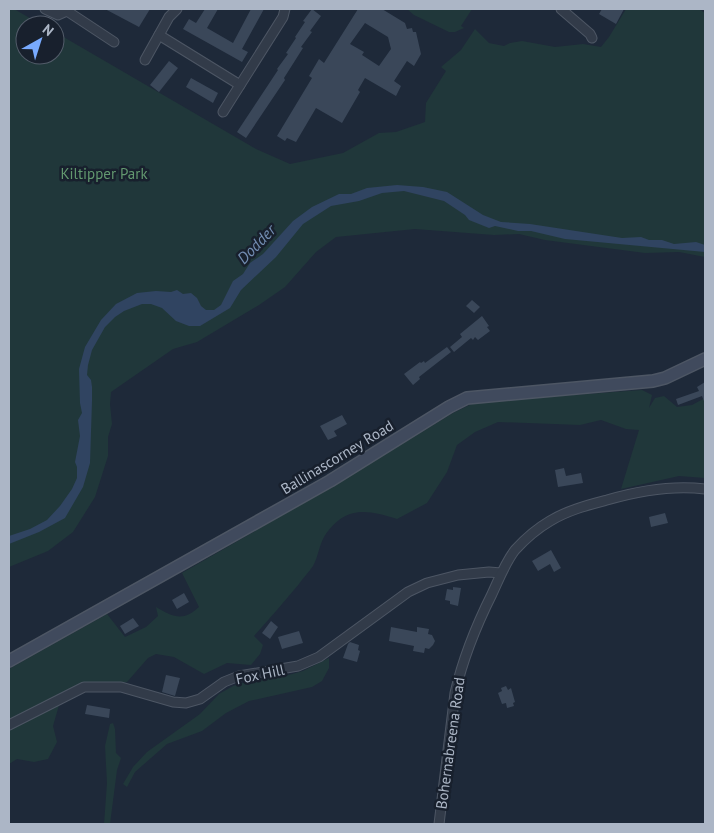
<svg xmlns="http://www.w3.org/2000/svg" width="714" height="833" viewBox="0 0 714 833" font-family="'PT Sans',sans-serif">
<style>
.green{fill:#20373a}
.water{fill:#304461}
.building{fill:#3a4759;fill-rule:evenodd}
.lines{fill:none;stroke-linecap:round;stroke-linejoin:round}
.street-casing{stroke:#4d5664;stroke-width:11}
.secondary-casing{stroke:#4d5664;stroke-width:14}
.street{stroke:#323b49;stroke-width:9}
.secondary{stroke:#404a5d;stroke-width:11}
.labels{text-anchor:middle;dominant-baseline:central;stroke-width:5;stroke-linejoin:round;paint-order:stroke}
.park-label{font-size:15px;fill:#62986f;stroke:#18202d}
.street-label{font-size:15px;fill:#acb6c6;stroke:#18202d}
.water-label{font-size:16px;font-style:italic;fill:#728cb1;stroke:#18202d}
</style>
<rect width="100%" height="100%" fill="#1e2939"/>
<g class="green">
<path d="M9,9h5l28,16h-17v30h30v-23l201,117 34,15 53,-11 36,-20 17,-1 29,-10 1,-19 20,-32 -5,-4 20,-17 14,-21 14,14 15,3 6,-3 12,-2 33,6 28,-3 18,3 8,-10 17,-28h73l6,4v244l-26,-5 -34,1 -100,-13 -26,-6 -25,1 -79,-6 -79,8 -20,15 -31,35 -26,18 -62,37 -24,7 -62,43 -1,12 2,20 -4,13v19l-13,41 -22,35 -25,19 -39,16z"/>
<path d="M407,9h65l-11,17 3,2 -9,4h-6l-35,-17z"/>
<path d="M642,390l10,5 -3,13 6,-10 9,-2 13,11 15,-2 13,-7v80l-26,-2 -58,13 18,-59 -13,-1 -25,-9 -21,5 -82,-3 -23,10 -18,13 -10,27 -20,31 -30,16c-31,-10 -53,-13 -73,18 -5,9 -6,20 -11,29 -4,6 -10,12 -14,18 -15,18 -30,35 -45,52l9,9 -3,9 -9,11 -24,-2 -23,11 -30,-17 -18,-3 -8,4 -21,24 -65,13 -9,31 4,16 -9,17 -14,3 -17,-3 -8,5v-95l98,-55 18,23 21,-10 12,-11 -2,-9c17,10 27,15 43,0l-17,-34 153,-88 118,-72 23,-11z"/>
<path d="M329,658v10l-7,13 -10,6 -63,14 -23,12 -24,18 -35,13 -32,28 -8,15 -4,-3 10,-17 14,-15 53,-38 19,-20 14,-8 16,-5 36,-5 18,-5z"/>
<path d="M113,723l2,6 1,24 5,5 -4,12 -7,54h-6l3,-41 -2,-37 5,-22z"/>
</g>
<path class="water" d="M397,185l26,2 24,5 36,23 18,7 29,2 92,14 19,-1 8,3h13l12,4 22,-2 9,3v7l-140,-13 -34,-8h-13l-23,-5 -6,2 -20,-8 -4,-5 -21,-14 -40,-10 -22,2 -23,8 -28,5 -28,18 -27,33 -35,33 -11,18 -30,18h-11l-13,-5 -14,-13 -11,-4h-9l-18,7 -9,6 -10,10 -13,23 -4,15 -1,10 4,5 1,7v14l-2,62 -7,24 -18,31 -26,14 -30,12v-8l21,-7 17,-9 13,-14 12,-17 5,-11v-11l-2,-5 5,-26 -2,-16 4,-7 -2,-10 -1,-34 6,-22 16,-27 15,-16 21,-11 19,-2 15,1 6,-2 6,4 8,-1 6,5 4,8 5,4h8l7,-5 12,-24 10,-7 7,-11 13,-9 30,-33 19,-14 27,-13h12l16,-6z"/>
<g class="building">
<path d="M105,9h45l-11,18z"/>
<path d="M205,9h13l-11,19 26,15 18,-34h13l-22,40 6,3 -6,10 -59,-33 6,-10 7,4z"/>
<path d="M312,9l9,7 -11,15 2,1 -11,15 2,1 -19,30 1,2 -39,58 -9,-6 41,-62 -1,-1 11,-15 -2,-1 10,-15 -1,-1 10,-15 -2,-1z"/>
<path d="M358,9h24l23,14 2,6 5,-1 1,4h3l5,22 -7,12 -7,-5 -13,20 7,5 -5,10 -31,-18 -7,12 2,2 -18,31 -26,-15 -20,34 -9,-4 -2,3 -8,-5 35,-58 -3,-2 10,-17 5,4zM365,23l23,14 3,12 -12,17 -17,-11 2,-3 -14,-8z"/>
<path d="M602,9h22l-8,15 -17,-10z"/>
<path d="M169,61l9,7 -19,24 -9,-7z"/>
<path d="M191,78l27,15 -5,10 -27,-16z"/>
<path d="M472,300l8,7 -6,6 -8,-7z"/>
<path d="M482,316l7,10 -2,1 3,4 -12,9 -3,-3 -2,3 -2,-2 -17,14 -4,-5 12,-10 -2,-3z"/>
<path d="M447,347l4,5 -32,25 1,2 -7,6 -9,-11 16,-12 1,1 3,-2 1,2z"/>
<path d="M705,382v22l-3,-8 -24,9 -2,-6 23,-8 -2,-4z"/>
<path d="M342,415l5,9 -13,7 3,5 -9,4 -8,-14z"/>
<path d="M564,468l2,8 15,-3 2,10 -25,4 -3,-17z"/>
<path d="M665,513l3,10 -17,4 -2,-10z"/>
<path d="M551,550l10,18 -7,4 -4,-8 -12,7 -6,-10z"/>
<path d="M453,587l8,1 -3,18 -8,-2v-3l-5,-1 2,-11 6,1z"/>
<path d="M184,593l5,9 -12,7 -5,-9z"/>
<path d="M133,618l6,8 -14,8 -5,-8z"/>
<path d="M271,621l7,6 -8,12 -8,-6z"/>
<path d="M391,627l26,5v-5l12,2 -1,5 4,1 3,6 -2,4 -4,4 -4,-1 -1,5 -11,-2 1,-5 -25,-5z"/>
<path d="M299,631l4,12 -21,6 -4,-12z"/>
<path d="M350,642l9,3 -1,5 2,1 -3,11 -14,-4 5,-14z"/>
<path d="M166,675l14,3 -5,18 -13,-4z"/>
<path d="M506,686l2,4 3,-2 4,14 -2,1 1,3 -7,2 -1,-5 -4,1 -4,-11 4,-2 -1,-3z"/>
<path d="M87,705l23,4 -1,9 -24,-4z"/>
</g>
<g class="lines">
<g class="street-casing">
<g id="street">
<path d="M45,9l13,6 9,-4 47,31"/>
<path d="M561,9l29,25 2,4"/>
<path d="M159,35l81,50"/>
<path d="M145,60l24,-43 8,-8"/>
<path d="M223,112l60,-95 2,-8"/>
<path d="M9,725l75,-38h37l52,15 13,1 14,-4 24,-17 15,-6 59,-10 21,-9 89,-65 19,-9 31,-8 31,-3 12,1"/>
<path d="M439,824l16,-131c8,-35 21,-67 37,-99 7,-15 13,-31 23,-44 10,-11 23,-22 35,-29 18,-11 38,-16 57,-21 31,-9 66,-15 98,-11"/>
</g>
</g>
<g class="secondary-casing">
<path id="secondary" d="M9,661l321,-180 119,-74 18,-9 186,-17 12,-3 40,-19"/>
</g>
<use href="#street" class="street"/>
<use href="#secondary" class="secondary"/>
</g>
<g class="labels">
<g class="park-label">
<text x="104" y="173">Kiltipper Park</text>
</g>
<g class="street-label">
<text transform="translate(337 457) rotate(-31)">Ballinascorney Road</text>
<text transform="translate(260 674) rotate(-12)">Fox Hill</text>
<text transform="translate(450 743) rotate(-82)">Bohernabreena Road</text>
</g>
<g class="water-label">
<text transform="translate(256 244) rotate(-46)">Dodder</text>
</g>
</g>
<rect width="714" height="833" fill="none" stroke="#acb6c6" stroke-width="20"/>
<g transform="translate(40 40) rotate(39)"><circle r="24" fill="#18202d" stroke="#535c6a"/>
<path d="M0-4L9 19L0 12L-9 19Z" fill="#78aaff"/>
<text y="-8" font-size="14" font-weight="bold" text-anchor="middle" fill="#acb6c6">N</text>
</g>
</svg>
